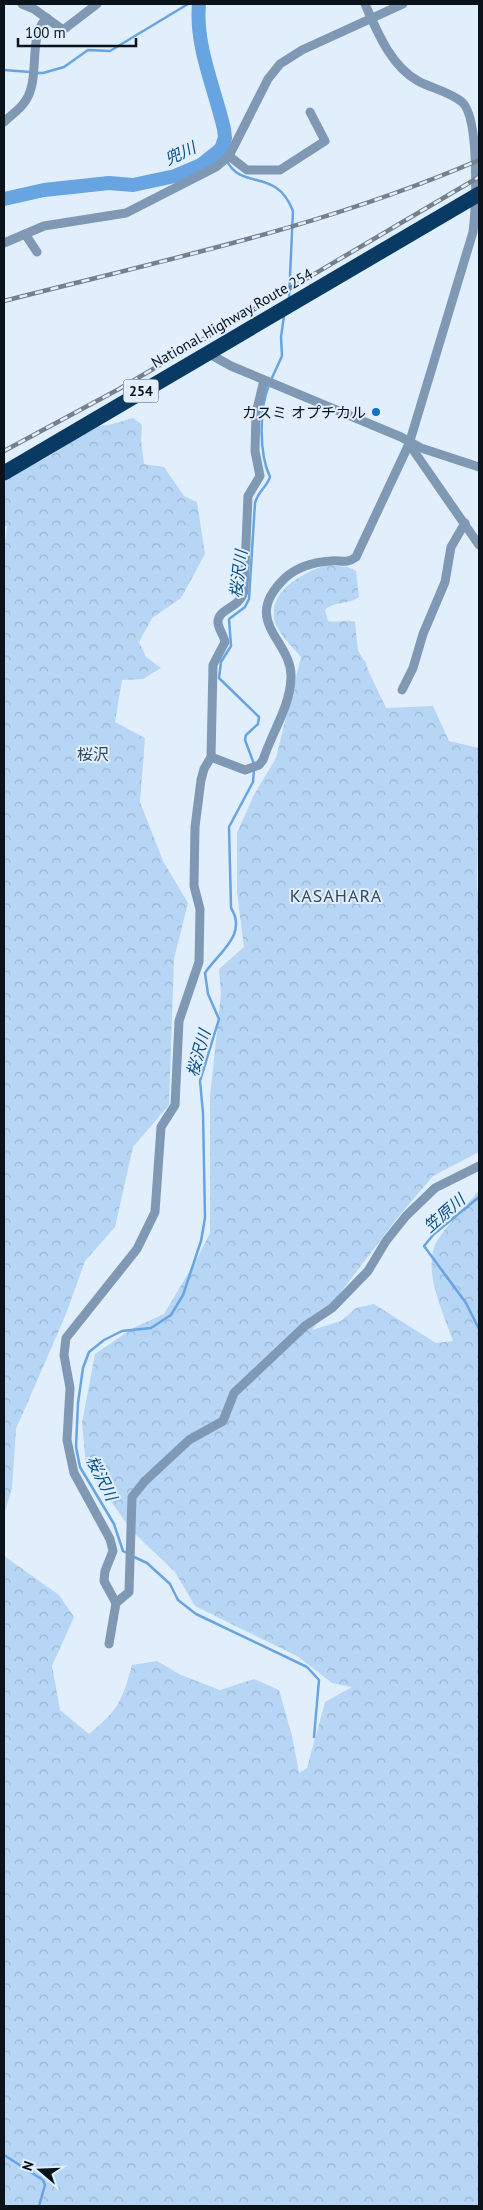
<svg xmlns="http://www.w3.org/2000/svg" width="483" height="2210" viewBox="0 0 483 2210" font-family="'PT Sans','Noto Sans JP',sans-serif">
<style>
.forest{fill:url(#forest-crowns)}
.lines{fill:none;stroke-linecap:round;stroke-linejoin:round}
.stream{stroke:#67a4e1;stroke-width:2.5}
.river{stroke:#67a4e1;stroke-width:14}
.street{stroke:#7f99b4;stroke-width:9}
.highway{stroke:#083a63;stroke-width:15}
.rail-casing{stroke:#75808b;stroke-width:4.5}
.rail{stroke:#e1effd;stroke-width:2.5;stroke-dasharray:8;stroke-linecap:butt}
.poi-dot{fill:#1472bf;stroke:#e1effd;stroke-width:2}
.labels{text-anchor:middle;dominant-baseline:central;stroke-width:4;stroke-linejoin:round;paint-order:stroke}
.shield{fill:#e1effd;stroke:#4a545e;stroke-width:1}
.shield-label{font-size:14px;font-weight:bold;fill:#0a121a}
.street-label{font-size:15px;fill:#0a121a;stroke:#e1effd}
.poi-label{font-size:15px;fill:#0a121a;stroke:#e1effd;text-anchor:end}
.water-label{font-size:16px;font-style:italic;fill:#084e86;stroke:#e1effd}
.neighbourhood-label{font-size:16px;fill:#35485b;stroke:#e1effd}
.quarter-label{font-size:18px;letter-spacing:1px;fill:#35485b;stroke:#e1effd}
</style>
<defs>
<pattern id="forest-crowns" width="20" height="18" patternUnits="userSpaceOnUse" patternTransform="scale(1.25)"><rect width="20" height="18" fill="#b7d5f4"/><path d="M2 6a3 3 0 1 1 6 0M12 15a3 3 0 1 1 6 0" fill="none" stroke="#9cb6d1"/></pattern>
</defs>
<rect width="100%" height="100%" fill="#e1effd"/>
<g class="forest">
<path d="M133,418l9,7 -1,15 3,24 20,3 20,29 13,6 8,52 -24,44 -29,20 -13,24 7,15 15,11 -18,11 -21,1 -7,42 30,16 -5,64 23,59 25,42 -14,56 -5,146 -36,42 -18,80 -30,34 -19,53 -50,115 -4,59 -8,27v-962l3,-27 -3,1v-48l40,-20 52,-33 13,-1z"/>
<path d="M326,565l21,2 9,4 3,26c-11,8 -25,4 -34,13l3,11c10,2 18,-2 27,1l3,29 8,12 2,7 18,38 47,-2 16,35 30,7 -2,139 2,10v255l-46,24 -35,41 -86,113 29,-9 15,-13 18,-4 62,39 17,-2c-9,-27 -32,-72 -16,-100 11,-18 29,-34 42,-51v1016h-475v-650l55,39 15,22 -22,49 8,44 29,24c30,-25 33,-33 43,-69l25,-4 24,14 39,15 34,-11 25,11 13,46 7,37 8,-5 18,-66 27,-15 -20,-4 -35,-27 -102,-50 -20,-34 -44,-42 -45,-65 -4,-42 13,-69 38,-26 31,-14 34,-57 12,-24v-136l11,-103 -2,-25 25,-22 -7,-55v-59l17,-38 22,-37 25,-101c-9,-11 -25,-25 -27,-39 -4,-29 30,-45 52,-53z"/>
</g>
<g class="lines">
<g class="stream">
<path d="M4,70l26,2"/>
<path d="M36,73h7l21,-6 24,-17 22,1 78,-47"/>
<path d="M221,149l3,7"/>
<path d="M227,161c15,30 49,6 66,50l-4,87"/>
<path d="M271,380l11,-24 -1,-19 3,-21"/>
<path d="M254,764l-9,-24 1,-5 12,-11 1,-7 -40,-39 2,-16 10,-16 -2,-27 16,-12 4,-8 6,-96c3,-12 12,-16 15,-26 -11,-23 -11,-68 -1,-92"/>
<path d="M479,1197l-45,37 -10,12 42,57 13,26"/>
<path d="M127,1553l-4,-2 -9,-27 -34,-57 -4,-20 2,-44 5,-35 6,-16 15,-12 18,-9 29,-3 20,-13 12,-20 18,-54 4,-23 -2,-105 -3,-32 19,-62 -11,-25 -3,-21c13,-20 43,-38 26,-65l-2,-81 24,-45 1,-13"/>
<path d="M132,1556l15,7 23,21 8,16 18,14 111,53 12,13 -5,57"/>
<path d="M4,2155l39,25 2,5 -6,21"/>
</g>
<path class="river" d="M4,199l40,-9 65,-7 24,2 42,-9 26,-11 20,-16 4,-11 -1,-9c-9,-40 -29,-83 -25,-125"/>
<g class="street">
<path d="M22,4l12,5 29,21 34,-26"/>
<path d="M4,122c7,-7 17,-13 22,-22 15,-23 1,-65 21,-82"/>
<path d="M229,156l18,14h33l45,-29 -15,-29"/>
<path d="M25,234l12,18"/>
<path d="M4,243l40,-17 82,-13 90,-46 13,-11 39,-77 12,-15 22,-14 101,-46"/>
<path d="M206,352l25,14 170,71 20,11 58,19"/>
<path d="M409,444l70,101"/>
<path d="M402,690l11,-22 10,-34 22,-52 6,-35 14,-24"/>
<path d="M211,757l34,13 14,-5 4,-5c9,-28 27,-53 28,-82 2,-38 -52,-56 -6,-100 12,-11 29,-16 46,-17 9,-1 16,3 25,-4l53,-113 64,-212c3,-24 7,-114 -11,-130 -12,-10 -31,-14 -44,-21 -28,-16 -41,-50 -53,-77"/>
<path d="M116,1603l13,-11 3,-95 13,-16 44,-41 34,-19 11,-28 71,-67 27,-18 36,-37 18,-30 20,-25 29,-28 44,-22"/>
<path d="M109,1644l7,-41 -12,-22 1,-10 8,-20 -3,-12 -36,-66 -7,-33 3,-52 -6,-33 2,-17 71,-89 18,-37 6,-85 14,-22 4,-84 20,-59 1,-53 -6,-23 1,-59 6,-47 3,-11 7,-12 2,-92 12,-23c-1,-6 -6,-12 -7,-19 -1,-15 22,-14 26,-32l4,-95 12,-20 -5,-25 1,-38 8,-33"/>
</g>
<path class="highway" d="M4,473l475,-279"/>
<g class="rail-casing">
<g id="rail">
<path d="M4,301c160,-41 323,-75 475,-141"/>
<path d="M4,451l115,-62 360,-212"/>
</g>
</g>
<use href="#rail" class="rail"/>
</g>
<circle class="poi-dot" cx="376" cy="412" r="5"/>
<g class="labels">
<rect class="shield" x="123.5" y="379.5" width="35" height="23" rx="4"/>
<g class="shield-label">
<text x="141" y="391">254</text>
</g>
<g class="street-label">
<text transform="translate(232 318) rotate(-30)">National Highway Route 254</text>
</g>
<g class="poi-label">
<text x="366" y="412">カスミ オプチカル</text>
</g>
<g class="water-label">
<text transform="translate(180 153) rotate(-25)">兜川</text>
<text transform="translate(238 574) rotate(-83)">桜沢川</text>
<text transform="translate(198 1053) rotate(-74)">桜沢川</text>
<text transform="translate(444 1213) rotate(-41)">笠原川</text>
<text transform="translate(102 1478) rotate(63)">桜沢川</text>
</g>
<g class="neighbourhood-label">
<text x="93" y="754">桜沢</text>
</g>
<g class="quarter-label">
<text x="336" y="895">KASAHARA</text>
</g>
</g>
<rect width="483" height="2210" fill="none" stroke="#0a121a" stroke-width="10"/>
<g transform="translate(40 2170) rotate(289)" stroke="#e1effd" stroke-width="4" paint-order="stroke">
<path d="M0-4L9 19L0 12L-9 19Z" fill="#0a121a"/>
<text y="-8" font-size="14" font-weight="bold" text-anchor="middle" fill="#0a121a">N</text>
</g>
<path d="M18 38v8h118v-8" fill="none" stroke="#0a121a" stroke-width="2.5"/>
<text x="25" y="38" font-size="15" fill="#0a121a" stroke="#e1effd" stroke-width="4" paint-order="stroke">100 m</text>
</svg>
